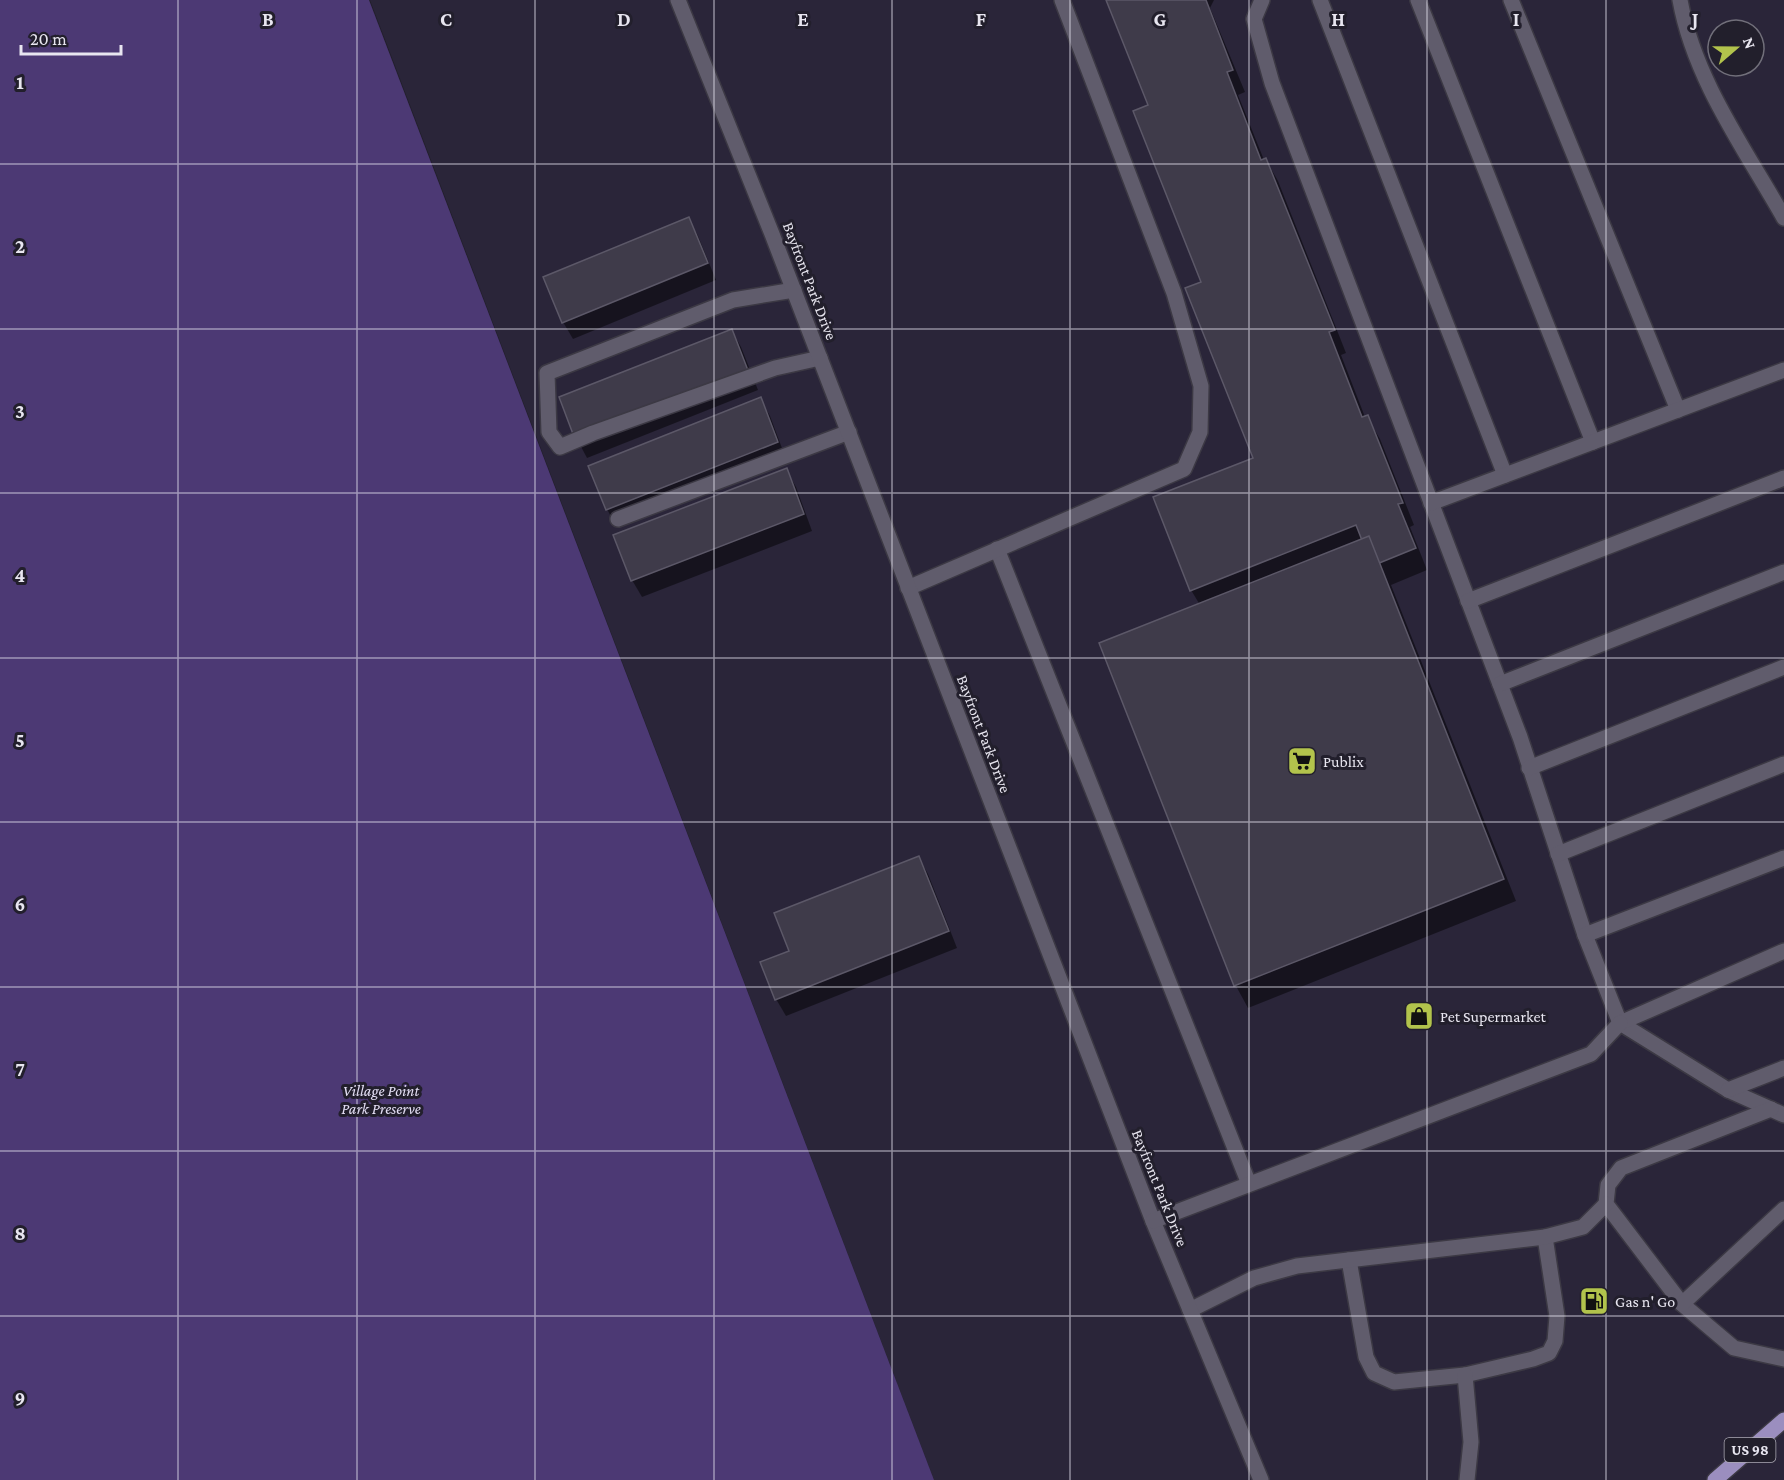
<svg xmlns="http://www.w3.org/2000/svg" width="1784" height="1480" viewBox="0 0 1784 1480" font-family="'Crimson Pro',serif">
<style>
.built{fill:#2a2539;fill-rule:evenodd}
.green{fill:#4c3974}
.shadow{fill:#0007}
.building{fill:#3f3b4a;stroke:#5c5868;stroke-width:1.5}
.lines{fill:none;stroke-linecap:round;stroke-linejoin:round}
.lane-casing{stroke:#3c3944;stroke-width:18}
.street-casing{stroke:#3c3944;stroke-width:18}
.primary-casing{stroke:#3c3944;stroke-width:18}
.lane{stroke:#605c6c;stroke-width:15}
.street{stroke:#605c6c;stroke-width:15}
.primary{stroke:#9b8ebf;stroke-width:15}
.grid{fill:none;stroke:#e8e6f0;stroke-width:1.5;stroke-opacity:0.55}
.labels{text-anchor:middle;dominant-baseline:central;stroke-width:6;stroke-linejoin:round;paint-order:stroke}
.shield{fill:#221f2c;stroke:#adaab5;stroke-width:1.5}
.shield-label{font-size:15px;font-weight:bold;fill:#e8e6f0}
.street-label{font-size:16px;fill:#e8e6f0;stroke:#221f2c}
.poi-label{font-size:16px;fill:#e8e6f0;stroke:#221f2c;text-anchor:start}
.park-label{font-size:16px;font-style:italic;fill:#e3def4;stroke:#221f2c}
.grid-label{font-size:20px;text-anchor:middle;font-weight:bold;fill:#e8e6f0;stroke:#221f2c;stroke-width:6;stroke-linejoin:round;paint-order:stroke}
</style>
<rect width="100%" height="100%" fill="#221f2c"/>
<path class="built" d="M370,0h1414v1480h-850zM1718,30h36v36h-36z"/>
<path class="green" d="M0,0h369l565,1480h-934z"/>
<g class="shadow">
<path d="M1108,0h106l-4,8 35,84 -7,3 26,65h2l12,21 68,172 -5,2 24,62h2l13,22 34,86 -4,2 17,43 -36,15 125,316 -268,107 -12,-22 -135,-342 99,-39 -9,-15 64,-132 -105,-352z"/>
<path d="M689,219l9,17 18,44 -143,59 -10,-17z"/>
<path d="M732,331l9,16 17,43 -171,68 -9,-17z"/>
<path d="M760,399l10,17 16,43 -170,67 -9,-17z"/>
<path d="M786,470l10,17 16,44 -170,66 -10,-17z"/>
<path d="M919,858l9,16 29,74 -171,68 -10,-17 15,-48z"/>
</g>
<g class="building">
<path d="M1106,0h100l27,70 -6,2 34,88 5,-2 69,172 -6,2 33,85 6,-2 35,88 -5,1 18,44 -44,18 -16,-41 -166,66 -37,-94 100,-39 -68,-170 16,-6 -68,-171 15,-6z"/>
<path d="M689,217l19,46 -146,60 -19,-46z"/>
<path d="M732,329l17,44 -173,69 -17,-45z"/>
<path d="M761,397l17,45 -172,68 -18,-44z"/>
<path d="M787,468l17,46 -173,67 -18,-46z"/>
<path d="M1369,536l135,343 -270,107 -135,-343z"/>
<path d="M919,856l30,75 -174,69 -15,-38 29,-11 -15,-38z"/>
</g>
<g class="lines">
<g class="lane-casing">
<g id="lane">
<path d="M1262,0l-8,19 18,64 248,654 65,198 35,88 108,67 56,25"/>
<path d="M1320,0l185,475"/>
<path d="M1418,0l175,442"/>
<path d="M1511,0l167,410"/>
<path d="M1680,0c14,79 65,149 104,218"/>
<path d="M794,290l-61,10 -186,73 2,59 11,15 33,-14 182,-65 45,-10"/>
<path d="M1431,503l353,-133"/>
<path d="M618,519l231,-87"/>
<path d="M997,549l252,635"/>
<path d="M908,588l276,-119 16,-37 1,-46 -27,-93 -112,-293"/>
<path d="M1468,601l316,-123"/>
<path d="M1500,684l284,-112"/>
<path d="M1529,768l255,-101"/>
<path d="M1558,854l226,-90"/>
<path d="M1585,935l199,-77"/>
<path d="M1620,1023l164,-72"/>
<path d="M1728,1090l56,-22"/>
<path d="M1771,1109l-150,59 -13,17 -2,19 76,100 52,44 50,11"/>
<path d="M1349,1260l17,97 8,16 20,9 71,-7 68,-16 16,-6 6,-12 2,-25 -12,-79"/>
<path d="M1682,1304l102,-95"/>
<path d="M1190,1310l64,-32 43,-12 248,-29 38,-10 23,-23"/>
<path d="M1465,1375l6,67 -4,38"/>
</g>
</g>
<g class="street-casing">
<g id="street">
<path d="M678,0l94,234 381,987 108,259"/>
<path d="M1153,1221l438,-167 29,-31"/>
</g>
</g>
<g class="primary-casing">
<path id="primary" d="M1715,1480l69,-60"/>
</g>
<use href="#lane" class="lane"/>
<use href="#street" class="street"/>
<use href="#primary" class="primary"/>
</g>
<path class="grid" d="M178,0v1480M357,0v1480M535,0v1480M714,0v1480M892,0v1480M1070,0v1480M1249,0v1480M1427,0v1480M1606,0v1480M0,164h1784M0,329h1784M0,493h1784M0,658h1784M0,822h1784M0,987h1784M0,1151h1784M0,1316h1784"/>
<defs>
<g id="supermarket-square" transform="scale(1.5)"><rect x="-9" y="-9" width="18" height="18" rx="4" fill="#b2c34c" stroke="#221f2c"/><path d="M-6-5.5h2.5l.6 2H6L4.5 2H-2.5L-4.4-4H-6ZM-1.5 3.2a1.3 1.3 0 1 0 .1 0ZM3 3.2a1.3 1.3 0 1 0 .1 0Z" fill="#111"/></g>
<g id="shop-square" transform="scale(1.5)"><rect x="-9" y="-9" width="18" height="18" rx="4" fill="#b2c34c" stroke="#221f2c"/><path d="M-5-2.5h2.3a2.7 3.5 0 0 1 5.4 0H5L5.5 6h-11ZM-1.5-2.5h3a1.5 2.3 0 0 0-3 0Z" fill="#111"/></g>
<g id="fuel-square" transform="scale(1.5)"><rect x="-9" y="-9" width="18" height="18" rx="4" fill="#b2c34c" stroke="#221f2c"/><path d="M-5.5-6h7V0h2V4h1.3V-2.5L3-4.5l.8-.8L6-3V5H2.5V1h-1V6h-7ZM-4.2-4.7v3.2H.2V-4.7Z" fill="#111"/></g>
</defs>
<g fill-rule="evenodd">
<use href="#supermarket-square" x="1302" y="761"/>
<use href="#shop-square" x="1419" y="1016"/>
<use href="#fuel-square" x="1594" y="1301"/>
</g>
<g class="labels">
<rect class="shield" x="1724.5" y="1438" width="51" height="24" rx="4.5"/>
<g class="shield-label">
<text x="1750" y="1450">US 98</text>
</g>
<g class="street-label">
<text transform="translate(810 281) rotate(69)">Bayfront Park Drive</text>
<text transform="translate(984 734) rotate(69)">Bayfront Park Drive</text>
<text transform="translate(1160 1188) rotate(68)">Bayfront Park Drive</text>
</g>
<g class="poi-label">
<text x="1323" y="761">Publix</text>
<text x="1440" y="1016">Pet Supermarket</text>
<text x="1615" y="1301">Gas n' Go</text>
</g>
<g class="park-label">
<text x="381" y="1090">Village Point<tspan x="381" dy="18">Park Preserve</tspan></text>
</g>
</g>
<g class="grid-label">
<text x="268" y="26">B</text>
<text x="446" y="26">C</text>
<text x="624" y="26">D</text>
<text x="803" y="26">E</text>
<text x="981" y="26">F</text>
<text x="1160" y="26">G</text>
<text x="1338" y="26">H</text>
<text x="1516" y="26">I</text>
<text x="1695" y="26">J</text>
<text x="20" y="89">1</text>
<text x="20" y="253">2</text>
<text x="20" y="418">3</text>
<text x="20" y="582">4</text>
<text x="20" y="747">5</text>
<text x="20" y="911">6</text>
<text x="20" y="1076">7</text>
<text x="20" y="1240">8</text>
<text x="20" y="1405">9</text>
</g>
<g transform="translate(1736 48) rotate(70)"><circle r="28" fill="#221f2c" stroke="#716f7a" stroke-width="1.5"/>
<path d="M0-4.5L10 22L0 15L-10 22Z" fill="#b2c34c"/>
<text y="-9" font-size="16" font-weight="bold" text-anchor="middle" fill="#e8e6f0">N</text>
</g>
<path d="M21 45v9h100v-9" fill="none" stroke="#e8e6f0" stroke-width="3"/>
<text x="30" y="45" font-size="18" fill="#e8e6f0" stroke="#221f2c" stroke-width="4.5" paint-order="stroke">20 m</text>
</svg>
